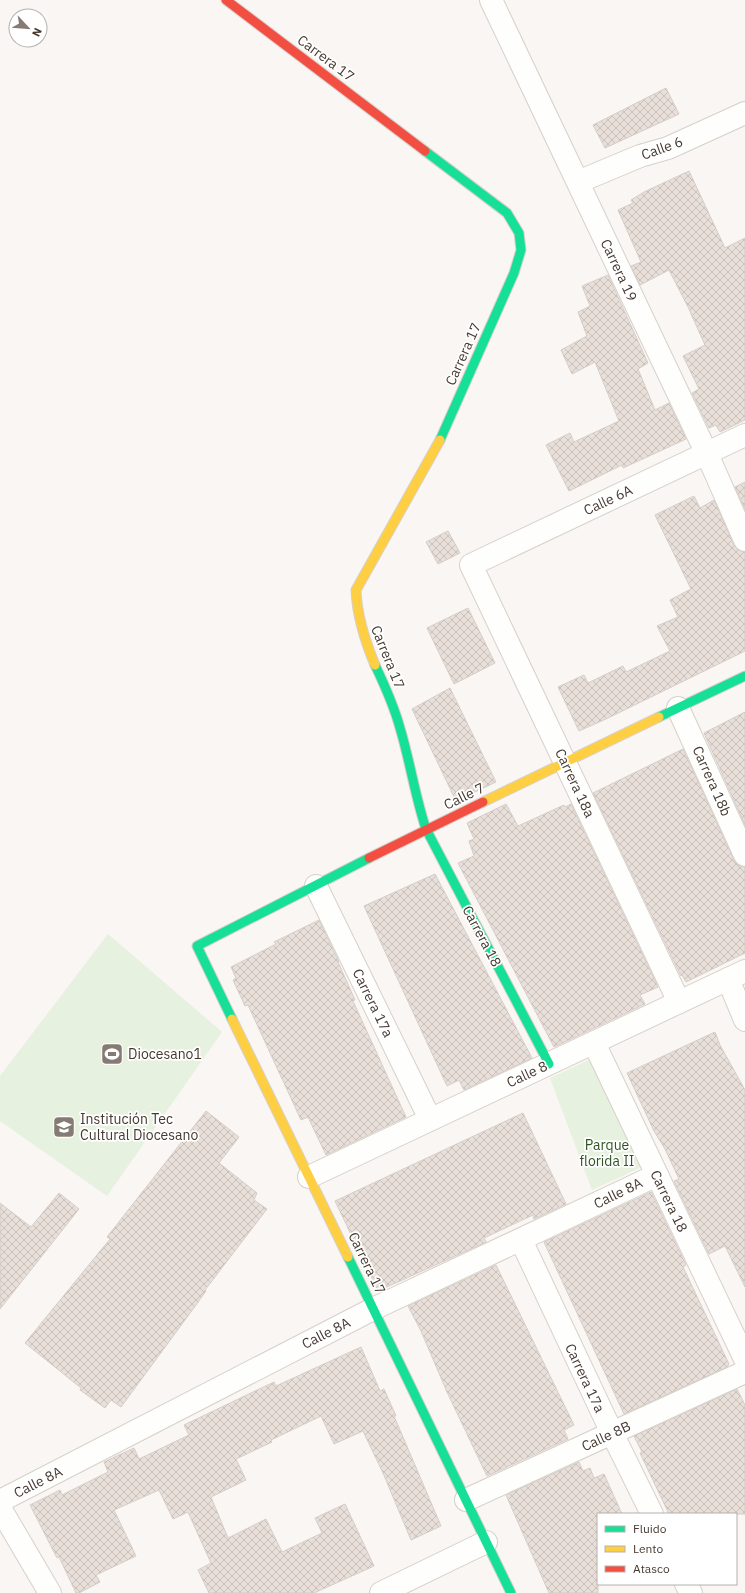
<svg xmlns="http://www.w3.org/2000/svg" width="745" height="1593" viewBox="0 0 745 1593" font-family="'IBM Plex Sans',sans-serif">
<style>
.green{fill:#e7f1e0}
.building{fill:url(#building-cross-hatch);stroke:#d5cdc8}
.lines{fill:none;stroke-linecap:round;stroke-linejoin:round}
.street-casing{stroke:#d7d0ca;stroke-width:24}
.fast-casing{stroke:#d7d0ca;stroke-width:11}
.slow-casing{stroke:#d7d0ca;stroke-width:11}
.jam-casing{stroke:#d7d0ca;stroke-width:11}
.street{stroke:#fefefd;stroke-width:22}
.fast{stroke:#16e098;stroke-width:9}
.slow{stroke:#ffcf43;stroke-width:9}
.jam{stroke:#f24e42;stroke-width:9}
.labels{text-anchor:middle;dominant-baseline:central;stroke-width:3.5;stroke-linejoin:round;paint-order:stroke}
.street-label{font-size:14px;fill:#46392f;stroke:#fff}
.poi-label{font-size:14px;fill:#46392f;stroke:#fff;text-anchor:start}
.park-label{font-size:14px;fill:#2f5520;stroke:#fff}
</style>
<defs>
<pattern id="building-cross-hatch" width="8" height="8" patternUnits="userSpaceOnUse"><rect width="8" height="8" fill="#e9dfd9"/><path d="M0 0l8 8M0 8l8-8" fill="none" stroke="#c9c0bb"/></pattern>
</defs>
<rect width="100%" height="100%" fill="#f9f6f3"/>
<g class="green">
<path d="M108,934l114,98 -115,164 -107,-75v-45z"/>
<path d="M591,1059l53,107 -52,24 -42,-112z"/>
</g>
<g class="building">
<path d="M666,88l13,26 -74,34 -12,-23z"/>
<path d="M689,171l36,77 20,-10v182l-25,12 -4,-7 -7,3 -17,-35 7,-4 -16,-33 22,-11 -17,-38 -19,-37 -29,15 -9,-19 10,-4 -23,-52 15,-7 -2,-3 13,-8z"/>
<path d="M608,275l40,88 -10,6 17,41 14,-7 17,36 -63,29 -1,-3 -53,26 -23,-46 24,-12 4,9 45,-21 -24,-59 -23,12 -11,-24 26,-14 -9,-24 12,-6 -8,-20z"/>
<path d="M745,482v27l-10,-22z"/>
<path d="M694,496l6,12 14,-8 20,45 4,5 7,2v99l-139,68 -27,12 -21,-44 26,-12 4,8 35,-17 3,6 44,-21 -13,-25 21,-9 -8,-17 21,-11 -36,-74z"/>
<path d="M448,531l12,22 -22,11 -12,-22z"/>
<path d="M468,608l27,55 -41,21 -27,-56z"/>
<path d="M450,688l46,94 -40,19 -44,-92z"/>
<path d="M745,712v113l-41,-92z"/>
<path d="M683,749l51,111 4,5 7,2v86l-59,29 -4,-7 -1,1 -88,-183z"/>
<path d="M506,804l12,22 46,-21 1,2 6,-3 87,183 -18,8 5,9 -91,43 -96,-184 16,-7 -5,-15 5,-2 -7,-16z"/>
<path d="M435,874l97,184 -68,32 -5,-10 -12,6 -83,-180z"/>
<path d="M319,920l20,42h-1l17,38 -2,1 53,116 -80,38 -18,-38 -7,3 -53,-115 -3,1 -12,-26 3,-2 -5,-11 45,-23 -2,-2z"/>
<path d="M715,1032l5,13 25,45v197l-20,-41 -16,8 -35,-73 5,-2 -14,-30 -11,-18 -27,-58z"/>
<path d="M206,1111l33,26 -20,26 38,30 -3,7 13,9 -62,81 1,1 -10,14 -75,102 -10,-7 -6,8 -25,-18 1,-2 -56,-45 85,-104 -3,-2z"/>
<path d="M523,1113l43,91 -32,15 -1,-4 -49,23 2,4 -108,49 -43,-90z"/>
<path d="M651,1192l35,73 -3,2 46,97 -2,3 -103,47 -80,-172z"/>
<path d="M59,1193l20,16 -79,100v-106l31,24z"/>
<path d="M496,1265l78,160 -10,5 4,9 -81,37 -40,-84 -26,-61 -13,-25z"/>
<path d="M361,1347l19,44 4,-2 12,27h-2l47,110 -30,14 -28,-67 -20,-42 -29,13 -13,-28 -50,24 1,2 -36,17 10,21 -35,17 17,41 38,-19 16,33 40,-19 -7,-15 30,-14 29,62 -60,27h-105l-11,-23 13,-7 -23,-51 -15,7 -14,-29 -45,20 22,46 -40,19 4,7 -21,11h-3l-17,-36 -2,1 -27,-53 30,-15 2,5 46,-23 -4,-10 30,-14 5,11 50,-24 -5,-10 90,-43 2,4z"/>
<path d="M737,1389l8,16v109h-76l-29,-61 2,-1 -8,-16z"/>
<path d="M579,1462l4,9 7,-3 4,10 10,-4 18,40h-24v79h-49l-43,-98z"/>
</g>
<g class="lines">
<g class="street-casing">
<g id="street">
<path d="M491,0l216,454 38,86"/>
<path d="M578,182l62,-26 28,-8 77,-35"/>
<path d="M678,708l67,147"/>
<path d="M316,886l114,233"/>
<path d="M728,979l17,41"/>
<path d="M679,1002l-208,-437 274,-130"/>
<path d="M594,1043l151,316"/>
<path d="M309,1177l436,-206"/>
<path d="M521,1240l91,193 40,81"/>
<path d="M466,1500l279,-128"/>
<path d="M0,1501l373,-192 284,-134"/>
<path d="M0,1508l50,85"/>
<path d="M686,1584l5,9"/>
<path d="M381,1593l105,-51"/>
</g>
</g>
<g class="fast-casing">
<g id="fast">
<path d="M425,151l82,62 12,20 2,17 -7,23 -74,167"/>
<path d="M375,665c10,21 19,41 25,63 10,33 15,68 26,101l123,235"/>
<path d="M659,717l86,-41"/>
<path d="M232,1019l-35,-73 172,-88"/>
<path d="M348,1257l163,336"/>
</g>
</g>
<g class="slow-casing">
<g id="slow">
<path d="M375,665c-10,-24 -18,-48 -19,-75l84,-150"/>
<path d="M483,802l176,-85"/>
<path d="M232,1019l116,238"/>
</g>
</g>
<g class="jam-casing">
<g id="jam">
<path d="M226,0l199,151"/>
<path d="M369,858l114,-56"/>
</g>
</g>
<use href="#street" class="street"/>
<use href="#fast" class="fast"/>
<use href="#slow" class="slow"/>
<use href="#jam" class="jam"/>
</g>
<defs>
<g id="stadium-square" transform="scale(1.15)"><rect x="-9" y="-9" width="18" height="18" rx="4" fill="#857b74" stroke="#fff"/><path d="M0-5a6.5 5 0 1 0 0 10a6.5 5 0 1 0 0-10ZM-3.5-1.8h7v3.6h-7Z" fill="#fff"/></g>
<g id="school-square" transform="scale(1.15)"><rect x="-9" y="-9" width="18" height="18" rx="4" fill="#857b74" stroke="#fff"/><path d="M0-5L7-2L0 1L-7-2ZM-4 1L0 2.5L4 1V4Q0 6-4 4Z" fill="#fff"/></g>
</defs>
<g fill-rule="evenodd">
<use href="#stadium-square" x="112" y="1054"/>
<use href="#school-square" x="64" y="1127"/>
</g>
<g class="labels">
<g class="street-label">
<text transform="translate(326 58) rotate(37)">Carrera 17</text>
<text transform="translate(662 148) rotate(-20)">Calle 6</text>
<text transform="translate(619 270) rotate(65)">Carrera 19</text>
<text transform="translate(463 354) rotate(-66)">Carrera 17</text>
<text transform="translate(608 500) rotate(-25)">Calle 6A</text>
<text transform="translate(388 657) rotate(68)">Carrera 17</text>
<text transform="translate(712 781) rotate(66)">Carrera 18b</text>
<text transform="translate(575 783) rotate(65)">Carrera 18a</text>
<text transform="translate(464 796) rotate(-26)">Calle 7</text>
<text transform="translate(482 936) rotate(62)">Carrera 18</text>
<text transform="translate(373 1003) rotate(64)">Carrera 17a</text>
<text transform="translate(527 1074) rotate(-25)">Calle 8</text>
<text transform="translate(618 1193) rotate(-26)">Calle 8A</text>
<text transform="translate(669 1201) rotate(64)">Carrera 18</text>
<text transform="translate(367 1263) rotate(64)">Carrera 17</text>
<text transform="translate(326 1333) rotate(-27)">Calle 8A</text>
<text transform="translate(585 1378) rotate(65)">Carrera 17a</text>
<text transform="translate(606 1436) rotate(-25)">Calle 8B</text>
<text transform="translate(38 1482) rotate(-27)">Calle 8A</text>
</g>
<g class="poi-label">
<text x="128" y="1054">Diocesano1</text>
<text x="80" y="1119">Institución Tec<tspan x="80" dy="16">Cultural Diocesano</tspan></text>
</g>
<g class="park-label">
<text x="607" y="1145">Parque<tspan x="607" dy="16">florida II</tspan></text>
</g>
</g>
<rect x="597" y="1513" width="140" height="72" fill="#ffffff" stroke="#b5b0ac"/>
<rect x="605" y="1526" width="20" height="6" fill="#16e098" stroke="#b5b0ac"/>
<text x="633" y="1533" font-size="12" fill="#46392f">Fluido</text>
<rect x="605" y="1546" width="20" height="6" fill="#ffcf43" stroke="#b5b0ac"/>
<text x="633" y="1553" font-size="12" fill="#46392f">Lento</text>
<rect x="605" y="1566" width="20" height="6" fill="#f24e42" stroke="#b5b0ac"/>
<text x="633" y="1573" font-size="12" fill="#46392f">Atasco</text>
<g transform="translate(28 28) rotate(116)"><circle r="19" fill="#ffffff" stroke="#b5b0ac"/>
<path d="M0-3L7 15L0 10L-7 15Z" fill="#857b74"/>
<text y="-6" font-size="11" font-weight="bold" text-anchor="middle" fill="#46392f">N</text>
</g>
</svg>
